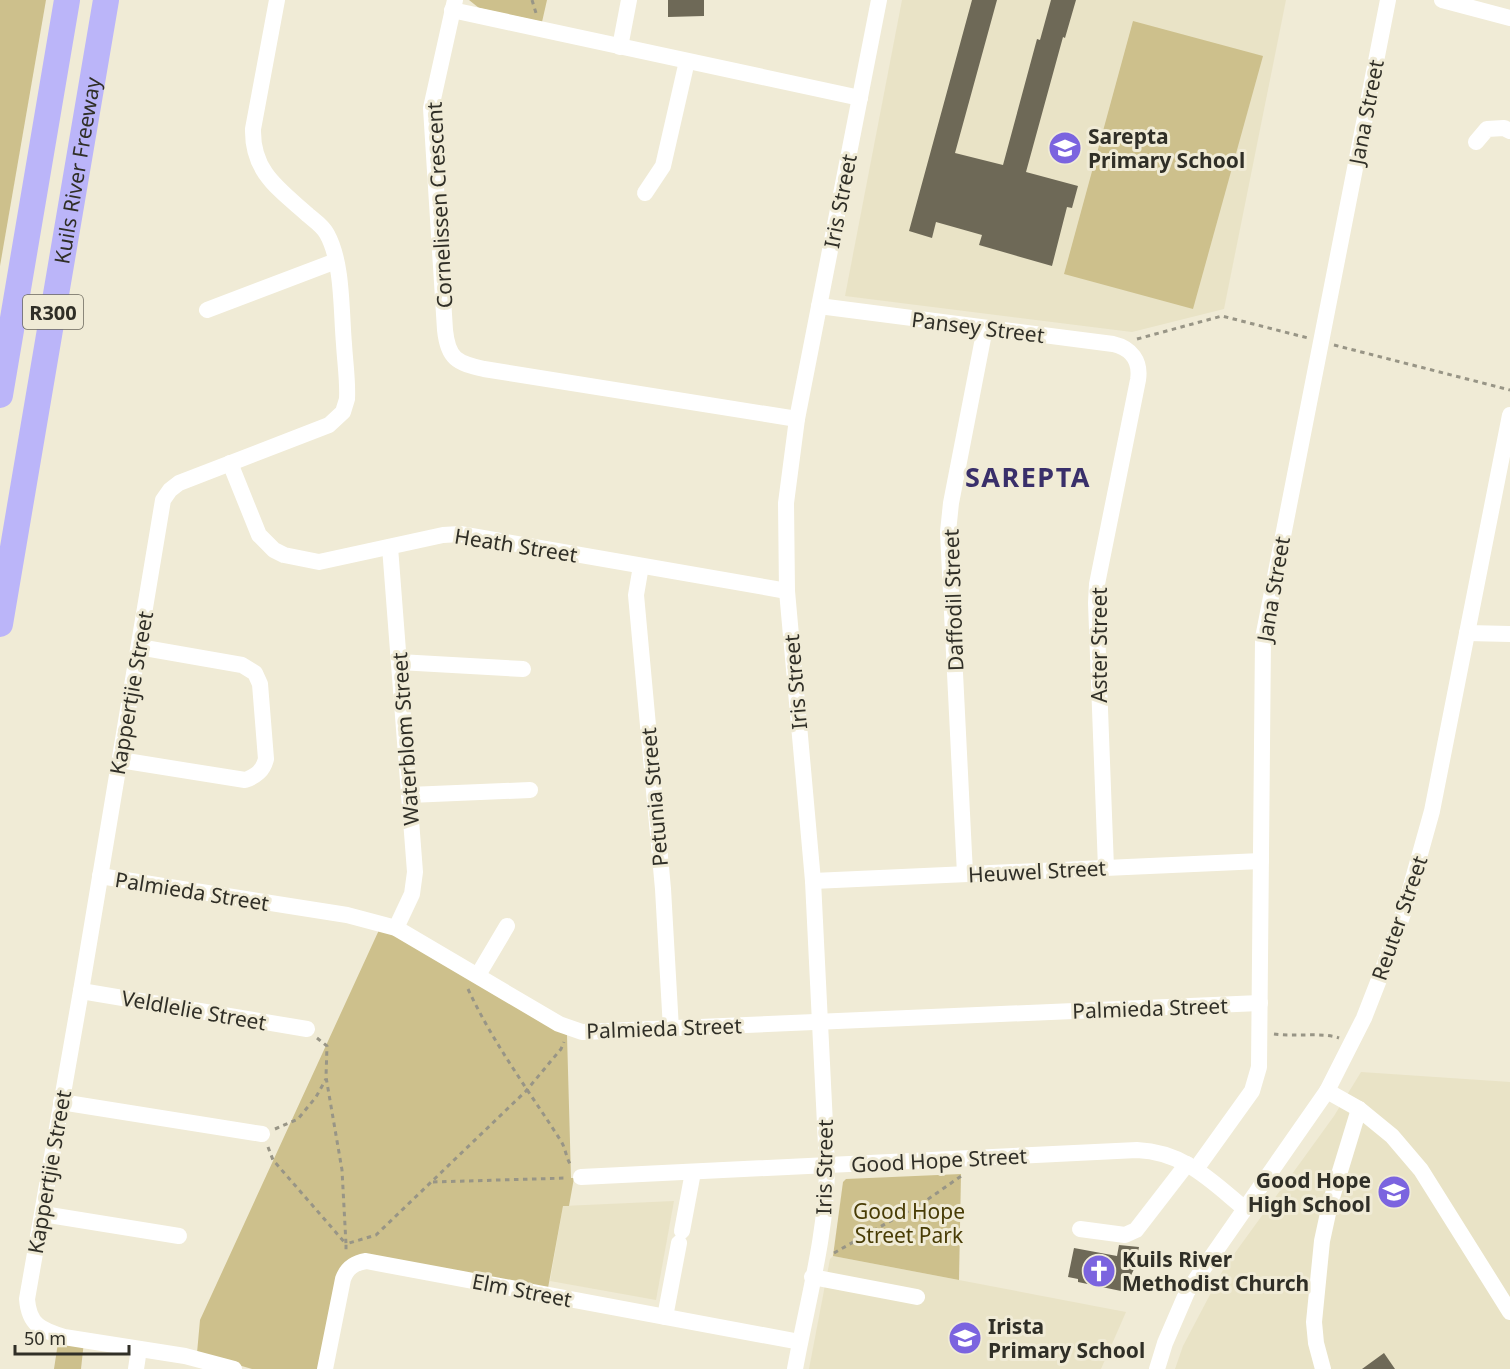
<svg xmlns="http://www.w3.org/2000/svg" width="1510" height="1369" viewBox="0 0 1510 1369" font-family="'Noto Sans',sans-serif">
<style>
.built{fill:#e9e3c6}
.green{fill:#cdc08c}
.building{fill:#6e6957}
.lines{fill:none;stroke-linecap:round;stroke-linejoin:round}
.path{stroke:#989586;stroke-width:3;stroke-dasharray:4.5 4.5;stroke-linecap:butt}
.minor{stroke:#fff;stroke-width:16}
.highway{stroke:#bbb5f9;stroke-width:26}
.labels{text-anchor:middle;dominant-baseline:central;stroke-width:6;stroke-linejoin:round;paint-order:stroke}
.shield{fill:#f0ebd6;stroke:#6a675c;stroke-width:1.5}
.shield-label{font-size:20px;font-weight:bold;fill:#302f27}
.street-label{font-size:21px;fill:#302f27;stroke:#f0ebd6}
.poi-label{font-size:21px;font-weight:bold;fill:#302f27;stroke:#f0ebd6;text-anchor:start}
.park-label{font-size:21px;fill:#483c05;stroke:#f0ebd6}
.district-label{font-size:27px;font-weight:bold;letter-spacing:1.5px;fill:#392f6a;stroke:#f0ebd6}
</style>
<rect width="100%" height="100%" fill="#f0ebd6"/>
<g class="built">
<path d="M902,0h384l-62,309 -92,23 -287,-36z"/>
<path d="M1361,1072l149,10v287h-335l8,-23 41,-78 110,-152z"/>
<path d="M674,1201l-18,99 -106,-19 13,-75z"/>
<path d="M833,1256l293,56 -25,57h-292l21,-110z"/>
</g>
<g class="green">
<path d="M0,0h46l-46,266z"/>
<path d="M469,0h78l-5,22 -63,-14z"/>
<path d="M1133,21l130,35 -70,253 -129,-35z"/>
<path d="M379,930l17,5 171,100 4,143h3l-5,28h-6l-15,82 -192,-31 -36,112h-68l-55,-16 3,-33z"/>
<path d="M961,1174l-2,106 -126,-24 10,-74 3,-3z"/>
<path d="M59,1336l25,5 -3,28h-27z"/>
</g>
<g class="building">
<path d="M668,0h36v16l-36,1z"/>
<path d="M972,0h25l-42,153 48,12 34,-126 3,1 11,-40h25l-11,38 -2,-1 -37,135 52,14 -6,22 -5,-1 -15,59 -73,-21 3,-10 -46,-13 -4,16 -23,-7z"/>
<path d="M1119,1245l20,2 -4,20 -10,21h-3l-1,3 -43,-9v-3l-10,-2 6,-29 43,8z"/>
<path d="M1384,1353l11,16h-33z"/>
</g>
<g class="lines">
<g class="path">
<path d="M532,0l4,13"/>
<path d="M1137,339l85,-23 86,22"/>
<path d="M1334,345l176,45"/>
<path d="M468,989c25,54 61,102 93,152 5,8 5,18 11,26"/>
<path d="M1274,1034c19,3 50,-2 65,4"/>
<path d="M317,1038l10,8 -1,31 16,93 4,74 30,-9 150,-144 35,-42 3,-7"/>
<path d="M275,1129l23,-10 18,-22 10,-18"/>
<path d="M268,1147l5,13 73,84v9"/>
<path d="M433,1182l134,-4"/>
<path d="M834,1253l90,-51 40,-28"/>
</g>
<g class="minor">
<path d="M455,0l-24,108 14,222c3,29 12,33 39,39l313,50"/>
<path d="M1442,0l68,18"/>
<path d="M452,10l408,88"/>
<path d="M620,47l9,-47"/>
<path d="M1476,142l11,-13 17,-1 6,3"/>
<path d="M645,193l18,-27 24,-105"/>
<path d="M819,306l294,38c18,4 28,17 25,36l-41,204 -1,19 10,265"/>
<path d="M207,310l129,-49"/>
<path d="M230,463l29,72 15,15 10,5 35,7 124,-27 17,-1 327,57"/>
<path d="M390,547l25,325 -3,22 -16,34"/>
<path d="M641,566l-5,29 27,294 8,140"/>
<path d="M1467,633l43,1"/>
<path d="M399,662l124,7"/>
<path d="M120,760l125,20c11,-4 18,-9 21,-21l-6,-75 -5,-11 -13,-8 -103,-18"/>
<path d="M409,795l121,-5"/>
<path d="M965,874l-17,-342 3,-29 34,-175"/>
<path d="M100,876l247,39 49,13 163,96 23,8 678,-29"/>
<path d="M813,881l448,-20"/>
<path d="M478,975l29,-49"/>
<path d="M81,991l226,38"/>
<path d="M1327,1091l32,18 33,27 29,34 89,142"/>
<path d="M61,1102l201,32"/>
<path d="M1196,1169l56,-78 7,-24 4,-429 125,-638"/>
<path d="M581,1177l556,-27c47,2 73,30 107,58"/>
<path d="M43,1214l136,22"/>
<path d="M1080,1229l45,6 11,-5 51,-66"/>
<path d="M682,1231l11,-59"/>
<path d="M812,1277l105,20"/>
<path d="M665,1317l14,-74"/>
<path d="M136,1369l3,-20"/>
<path d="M234,1369l-49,-13 -121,-19c-23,-7 -35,-12 -37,-38l54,-308 82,-491 7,-10 9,-7 150,-58 14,-13 4,-13c1,-18 -2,-37 -3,-55 -3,-33 -1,-81 -17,-110 -4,-8 -12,-13 -19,-19 -29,-26 -56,-43 -55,-86l24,-129"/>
<path d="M325,1369l18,-90c4,-11 11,-16 23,-18l434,81"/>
<path d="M795,1369c12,-66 32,-136 32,-204l-14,-284 -26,-290 -1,-88 11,-84 82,-419"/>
<path d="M1157,1369l8,-26 22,-51 140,-201 37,-73 16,-41 24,-66 28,-100 78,-396"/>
<path d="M1323,1369l-7,-26 -2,-21 8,-81 8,-37 29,-95"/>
</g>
<g class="highway">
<path d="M0,395l67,-395"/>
<path id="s1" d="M0,624l106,-624"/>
</g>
</g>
<defs>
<g id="school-disc" transform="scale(1.725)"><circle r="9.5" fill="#7b64df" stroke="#f0ebd6"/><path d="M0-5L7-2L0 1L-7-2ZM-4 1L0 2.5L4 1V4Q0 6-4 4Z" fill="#fff"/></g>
<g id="church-disc" transform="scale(1.725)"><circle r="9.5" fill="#7b64df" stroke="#f0ebd6"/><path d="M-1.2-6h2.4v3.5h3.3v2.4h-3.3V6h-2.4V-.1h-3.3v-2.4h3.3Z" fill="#fff"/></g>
</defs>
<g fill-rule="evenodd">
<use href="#school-disc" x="1065" y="148"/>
<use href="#school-disc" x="1394" y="1192"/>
<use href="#church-disc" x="1099" y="1271"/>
<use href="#school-disc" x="965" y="1338"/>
</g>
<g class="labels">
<rect class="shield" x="23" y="295" width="60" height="34" rx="4.5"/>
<g class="shield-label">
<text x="53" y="312">R300</text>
</g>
<g class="street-label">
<text transform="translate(1366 112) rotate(-79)">Jana Street</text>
<text stroke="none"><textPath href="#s1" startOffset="460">Kuils River Freeway</textPath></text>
<text transform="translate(840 201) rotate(-79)">Iris Street</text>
<text transform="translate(439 205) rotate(-93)">Cornelissen Crescent</text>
<text transform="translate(978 327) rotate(7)">Pansey Street</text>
<text transform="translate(516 545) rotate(9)">Heath Street</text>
<text transform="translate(1273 589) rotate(-80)">Jana Street</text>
<text transform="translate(953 600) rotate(-92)">Daffodil Street</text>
<text transform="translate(1099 645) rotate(-90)">Aster Street</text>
<text transform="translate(795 682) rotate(-95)">Iris Street</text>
<text transform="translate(131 693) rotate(-80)">Kappertjie Street</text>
<text transform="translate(405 739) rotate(-94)">Waterblom Street</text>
<text transform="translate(654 797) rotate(-95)">Petunia Street</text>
<text transform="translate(1037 871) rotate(-3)">Heuwel Street</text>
<text transform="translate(192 891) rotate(9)">Palmieda Street</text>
<text transform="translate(1399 918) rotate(-71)">Reuter Street</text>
<text transform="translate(1150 1008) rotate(-2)">Palmieda Street</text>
<text transform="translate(194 1010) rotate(10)">Veldlelie Street</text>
<text transform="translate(664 1028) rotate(-2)">Palmieda Street</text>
<text transform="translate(939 1160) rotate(-3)">Good Hope Street</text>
<text transform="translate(824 1167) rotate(-89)">Iris Street</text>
<text transform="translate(49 1172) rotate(-80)">Kappertjie Street</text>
<text transform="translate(522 1290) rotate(11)">Elm Street</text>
</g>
<g class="poi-label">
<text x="1088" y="136">Sarepta<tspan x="1088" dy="24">Primary School</tspan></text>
<text x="1371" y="1180" text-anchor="end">Good Hope<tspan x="1371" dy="24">High School</tspan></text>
<text x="1122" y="1259">Kuils River<tspan x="1122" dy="24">Methodist Church</tspan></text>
<text x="988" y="1326">Irista<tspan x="988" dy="24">Primary School</tspan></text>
</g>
<g class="park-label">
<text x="909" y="1211">Good Hope<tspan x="909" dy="24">Street Park</tspan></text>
</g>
<g class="district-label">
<text x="1028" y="476">SAREPTA</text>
</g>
</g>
<path d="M15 1345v9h114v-9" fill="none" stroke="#302f27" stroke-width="3"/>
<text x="24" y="1345" font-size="18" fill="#302f27" stroke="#f0ebd6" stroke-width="4.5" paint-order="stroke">50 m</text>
</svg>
